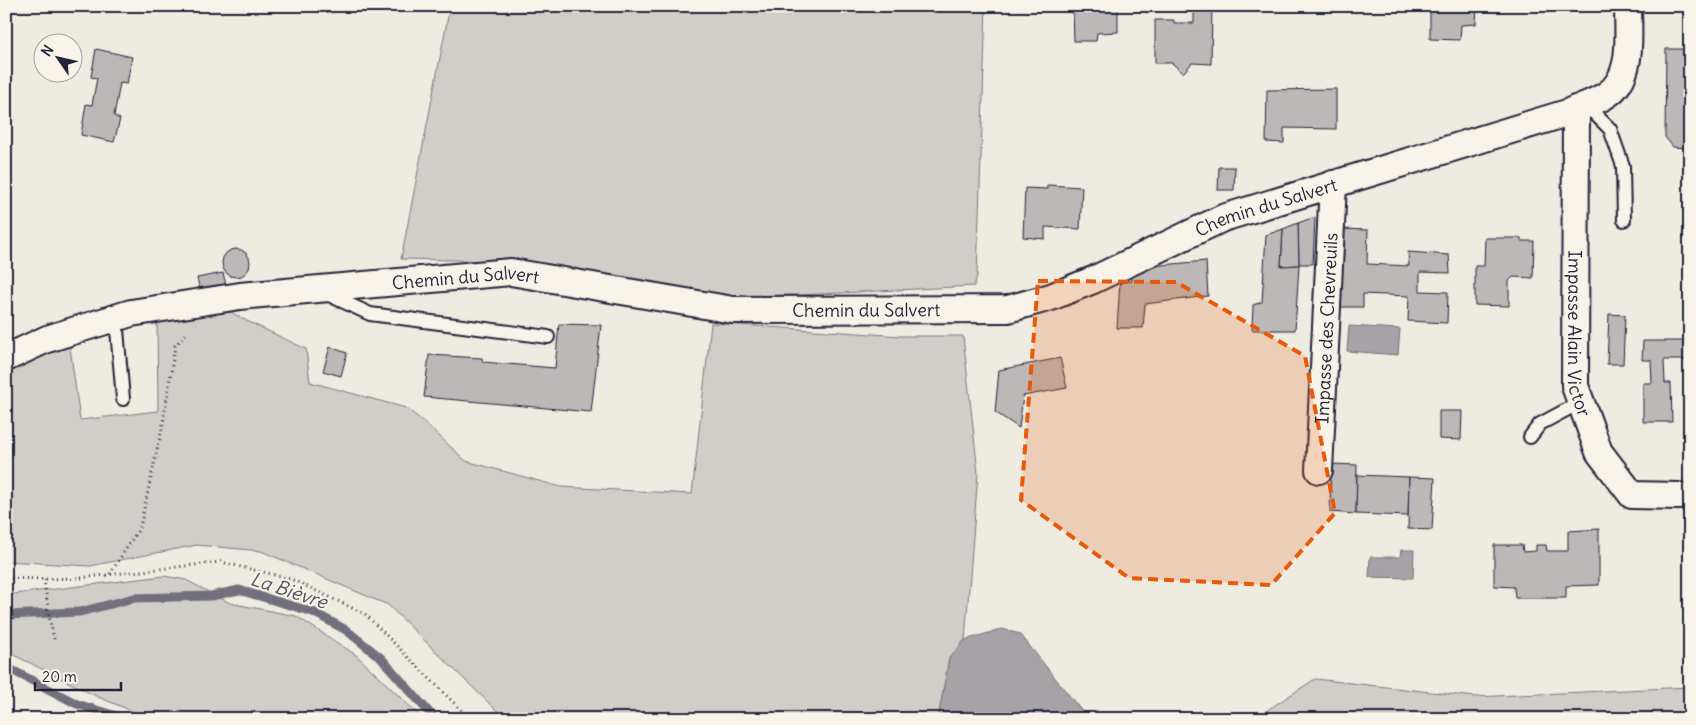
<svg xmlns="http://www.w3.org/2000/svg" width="1696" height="725" viewBox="0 0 1696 725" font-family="Delius,sans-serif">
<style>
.green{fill:#d1cdc9;stroke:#7a7882}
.water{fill:#a6a3a6;stroke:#716f7b}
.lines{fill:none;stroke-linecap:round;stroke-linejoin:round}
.stream{stroke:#716f7b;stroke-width:9}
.building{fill:#bbb8b7;stroke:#22223b}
.service-casing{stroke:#22223b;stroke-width:16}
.minor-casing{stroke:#22223b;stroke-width:30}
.path{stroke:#22223b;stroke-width:3;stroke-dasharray:1 4;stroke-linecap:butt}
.service{stroke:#f7f3e8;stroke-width:12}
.minor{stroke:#f7f3e8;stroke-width:26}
.marked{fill:#e8590c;fill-opacity:0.2;stroke:#e8590c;stroke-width:4;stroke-dasharray:10 6;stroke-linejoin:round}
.labels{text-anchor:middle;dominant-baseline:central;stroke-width:4;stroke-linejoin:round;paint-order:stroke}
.street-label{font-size:18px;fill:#22223b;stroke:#f7f3e8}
.water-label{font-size:19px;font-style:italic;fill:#504f60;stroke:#f7f3e8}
</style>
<rect width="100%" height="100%" fill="#eeebe1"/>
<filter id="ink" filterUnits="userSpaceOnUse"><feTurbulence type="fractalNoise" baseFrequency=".02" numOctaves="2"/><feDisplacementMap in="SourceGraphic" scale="10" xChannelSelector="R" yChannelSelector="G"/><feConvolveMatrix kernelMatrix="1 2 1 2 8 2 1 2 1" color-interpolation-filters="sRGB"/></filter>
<g filter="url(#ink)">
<g class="green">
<path d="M450,6h536l-9,270 -3,10 -173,9 -87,1 -212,-35 -101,-2z"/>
<path d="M222,307l25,14 59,28 4,33 96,26 19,15 41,38 95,26 131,7 19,-171 190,13h62l15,137 -13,167 -16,19 -11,60h-429l-13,-9 -108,-105 -127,-54 -64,-6 -107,21 -84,-5v-193l64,-21 10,73 78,-9 -1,-91z"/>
<path d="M164,576l22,4 44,23 66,13 60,39 67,64h-271l-54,-22 -92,-46v-56z"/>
<path d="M1315,679l160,18 215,-10v32h-428l1,-6z"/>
</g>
<g class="water">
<path d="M1349,326l51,3 -2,26 -51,-4z"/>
<path d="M1401,550h13l-1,28 -44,-1 1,-20h30z"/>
<path d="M1002,629l18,5 68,85h-150l11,-61 16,-18z"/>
</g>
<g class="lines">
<g class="stream">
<path d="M6,615l74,-3 54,-14 77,-2 28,-6 74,22 33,18 35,28 54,61"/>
<path d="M6,667l71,37 49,15"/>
</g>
</g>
<g class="building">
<path d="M1047,6h71v26l-21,1 -1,8h-22l-1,-33z"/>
<path d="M1194,6h18l-1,58 -19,-1 -9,10 -11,-10h-17v-43h19v3h20z"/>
<path d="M1439,6h38l-1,18 -15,1 -1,15 -30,-1v-32z"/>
<path d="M1525,6h25v5l-7,-1v-2z"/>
<rect x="1550" y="6" width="19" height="5"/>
<path d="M96,49l36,8 -5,27 -7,-1 -6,33 6,3 -6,23 -33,-7 5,-31 6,1 5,-27 -6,-1z"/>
<path d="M1666,49h24v94l-3,5 -14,-1 -8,-10z"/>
<path d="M1336,89v40l-52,-1v15l-18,-1 1,-52z"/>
<path d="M1219,167h16l-1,23h-16z"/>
<path d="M1047,185l35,2 -2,42 -35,-2v12l-22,-2 2,-49 22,1z"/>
<path d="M1315,217l-2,47h-14l-1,-41z"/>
<path d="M1298,223l1,42 -18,1 2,-37z"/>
<path d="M1283,229l-2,37 18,-1 -4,65h-43l1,-25 9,-3 4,-67z"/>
<path d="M1342,229l26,1 -1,34 42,2 -1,-14 41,3 1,18 -30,-1v19l28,1 -1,31 -39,-2 1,-25 -46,-2v13h-23z"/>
<path d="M1485,238h36v3h13l-1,37 -20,-1 -4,4v25l-34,-1v-39h9z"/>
<circle cx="236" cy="263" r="14"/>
<path d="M1206,261l2,35 -63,8 -2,24h-26l3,-46 12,-1v-10l8,-4z"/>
<path d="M223,273l3,12 -26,5 -3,-12z"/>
<path d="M1609,314l16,1 -2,49h-16z"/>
<path d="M559,324l42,1 -10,87 -167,-15 5,-42 53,3 1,4 72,6z"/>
<path d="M1643,341h43v4h1l-1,15h-22l1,23h6l1,39h-29v-39h9l-1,-23h-9z"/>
<path d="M330,347l17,6 -6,23 -18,-5z"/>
<path d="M1060,358l7,30 -44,8 -4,32 -24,-16 4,-42z"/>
<path d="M1439,411h23l-1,29 -22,-1z"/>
<path d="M1331,464l26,1 -1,49 -26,-2z"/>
<path d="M1357,475l52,2 -1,39 -52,-2z"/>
<path d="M1409,477l26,1 -3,52 -24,-1z"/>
<path d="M1599,529v56l-33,1v12h-51l-1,-11 -20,-1v-41h28l1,7 13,-1v-6h10l1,6h21v-20z"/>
</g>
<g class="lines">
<g class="service-casing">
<g id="service">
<path d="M1586,105l24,24 13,37 1,54"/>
<path d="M327,294l43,20 178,23"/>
<path d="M116,318l7,81"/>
<path d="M1530,437l10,-13 41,-22"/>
</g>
</g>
<g class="minor-casing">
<g id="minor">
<path id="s1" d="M1576,109l-1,277 24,66 33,43 47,1"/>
<path id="s2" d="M6,358l41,-19 84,-26 109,-17 271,-24 222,38 275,-1 43,-12 42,-17 130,-62 344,-105c13,-6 27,-10 39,-18 28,-17 22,-60 22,-89"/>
<path id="s3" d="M1319,470l14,-286"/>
</g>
</g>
<g class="path">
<path d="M110,574l30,-47 23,-103 12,-78 11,-13"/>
<path d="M6,578l38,1 35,-1 142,-16 70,17 74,35 105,105"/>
<path d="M44,579l5,37 5,23"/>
</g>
<use href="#service" class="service"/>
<use href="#minor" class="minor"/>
</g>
</g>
<path class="marked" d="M1038,281l138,1 129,74 30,157 -64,72 -142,-7 -108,-78z"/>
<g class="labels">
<g class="street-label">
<text stroke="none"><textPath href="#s2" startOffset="1294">Chemin du Salvert</textPath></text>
<text stroke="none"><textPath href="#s2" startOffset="470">Chemin du Salvert</textPath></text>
<text stroke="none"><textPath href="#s2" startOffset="874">Chemin du Salvert</textPath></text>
<text stroke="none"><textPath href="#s3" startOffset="142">Impasse des Chevreuils</textPath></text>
<text stroke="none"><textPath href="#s1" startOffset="225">Impasse Alain Victor</textPath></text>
</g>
<g class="water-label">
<text transform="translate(289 590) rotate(18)">La Bièvre</text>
</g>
</g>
<rect width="1696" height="725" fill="none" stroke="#f7f3e8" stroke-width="25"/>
<rect x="12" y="12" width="1671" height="700" fill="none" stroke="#22223b" stroke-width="2" filter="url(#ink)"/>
<g transform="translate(58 58) rotate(304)"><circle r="24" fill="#f7f3e8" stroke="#a29fa3"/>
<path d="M0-4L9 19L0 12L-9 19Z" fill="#22223b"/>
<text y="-8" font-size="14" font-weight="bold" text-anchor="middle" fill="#22223b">N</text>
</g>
<path d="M35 682v8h86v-8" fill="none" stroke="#22223b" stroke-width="2.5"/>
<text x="42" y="682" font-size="15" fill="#22223b" stroke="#f7f3e8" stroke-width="4" paint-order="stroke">20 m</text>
</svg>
